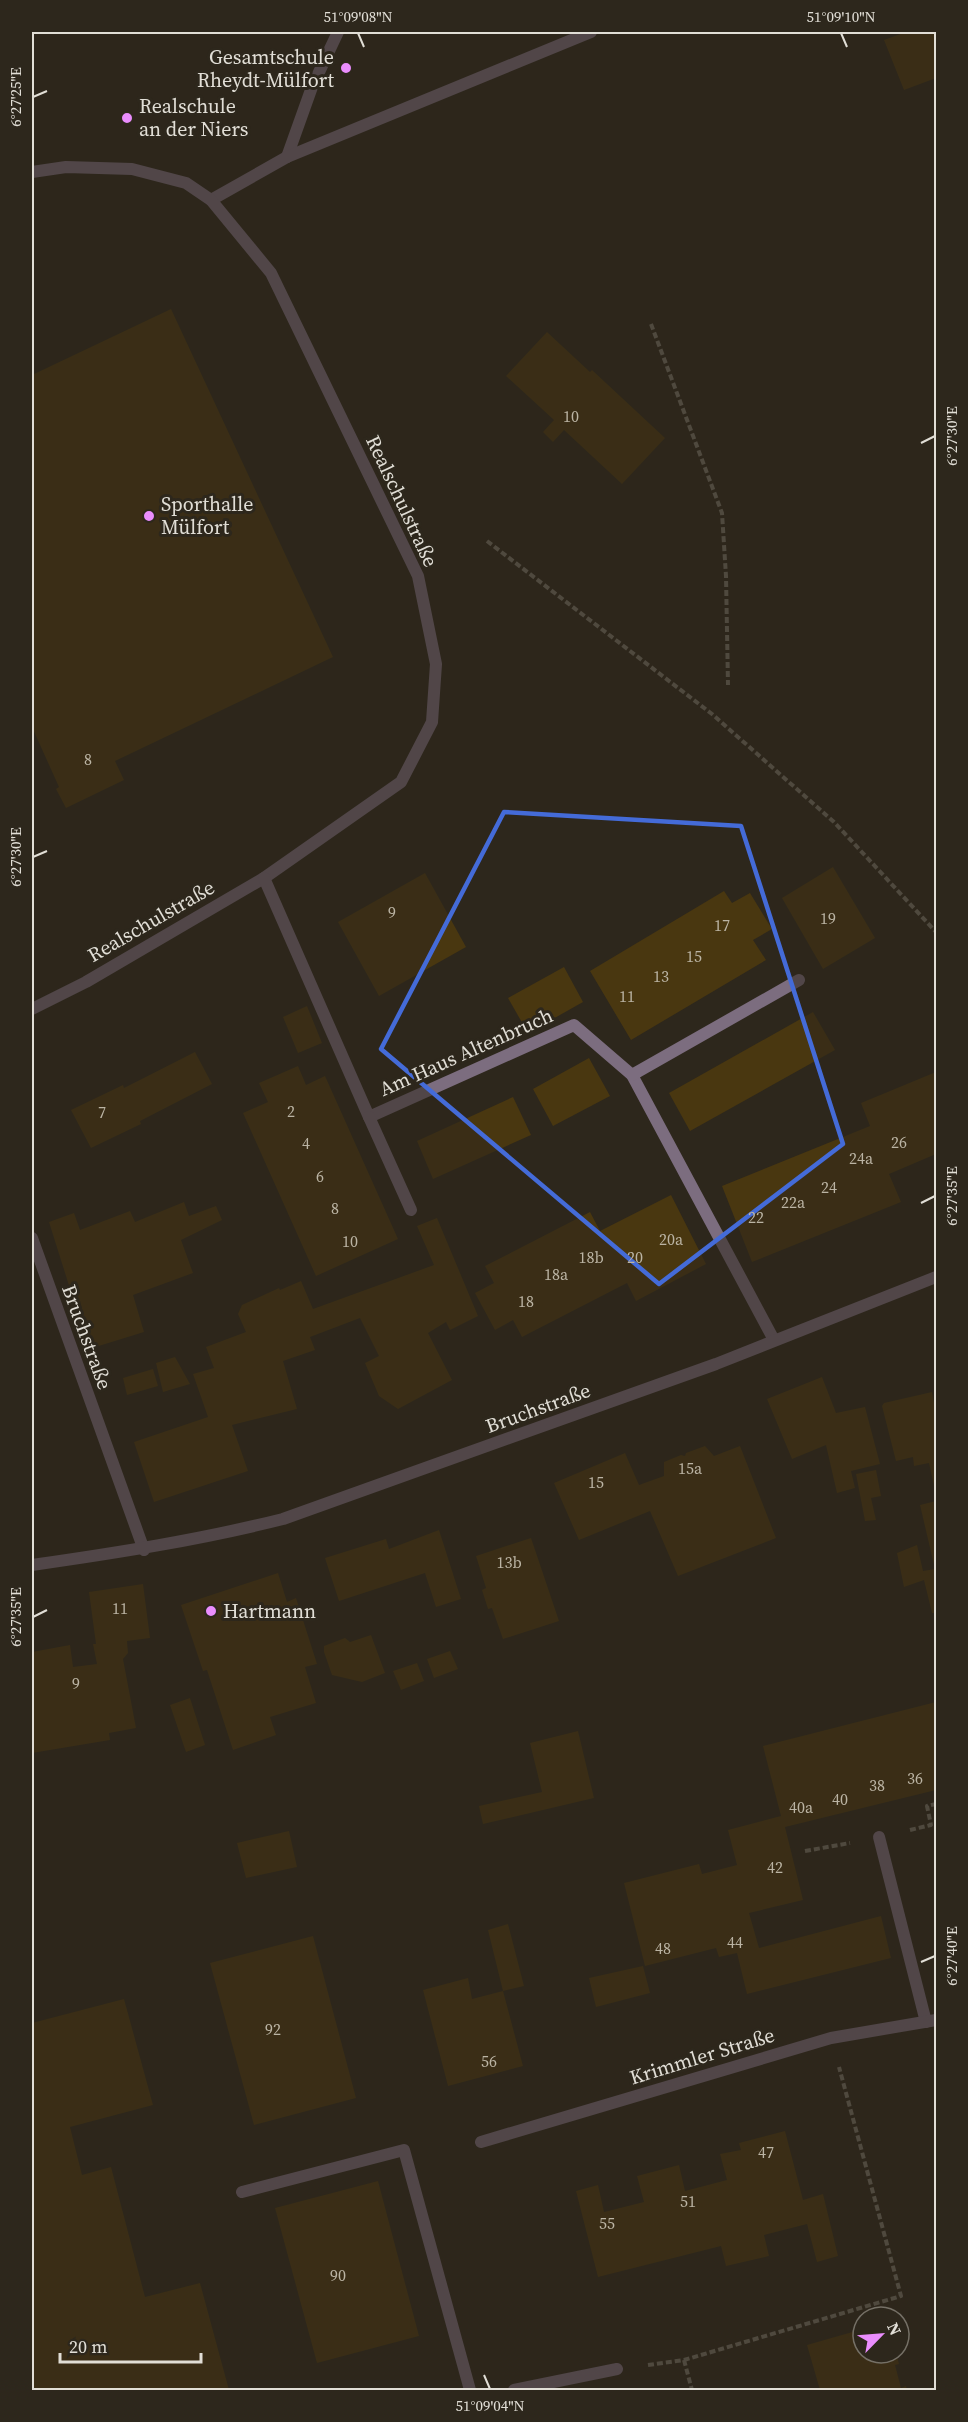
<svg xmlns="http://www.w3.org/2000/svg" width="968" height="2422" viewBox="0 0 968 2422" font-family="'Source Serif 4',serif">
<style>
.building{fill:#493710}
.lines{fill:none;stroke-linecap:round;stroke-linejoin:round}
.path{stroke:#787369;stroke-width:4;stroke-dasharray:6 3;stroke-linecap:butt}
.service{stroke:#7c6d7f;stroke-width:12}
.minor{stroke:#7c6d7f;stroke-width:12}
.marked{fill:none;stroke:#446bd8;stroke-width:4.5;stroke-linejoin:round}
.ticks{fill:none;stroke:#e1ded6;stroke-width:2}
.poi-dot{fill:#ea8dfd;stroke:#2d271c;stroke-width:2}
.labels{text-anchor:middle;dominant-baseline:central;stroke-width:6;stroke-linejoin:round;paint-order:stroke}
.number-label{font-size:16px;fill:#bbb4a4}
.poi-label{font-size:20px;fill:#e1ded6;stroke:#2d271c;text-anchor:start}
.street-label{font-size:20px;fill:#e1ded6;stroke:#2d271c}
.neatline{fill:none;stroke:#e1ded6;stroke-width:2}
.ticks-label{font-size:15px;text-anchor:middle;fill:#e1ded6}
</style>
<rect width="100%" height="100%" fill="#2d271c"/>
<g class="building">
<path d="M906,32h30v46l-32,12 -20,-50z"/>
<path d="M171,309l162,348 -218,104 9,19 -58,28 -10,-19 3,-2 -27,-60v-352z"/>
<path d="M547,332l43,40 2,-2 73,68 -43,46 -58,-54 -11,12 -10,-10 11,-12 -48,-44z"/>
<path d="M833,867l42,71 -52,31 -41,-71z"/>
<path d="M425,873l41,74 -87,49 -41,-74z"/>
<path d="M724,891l8,12 18,-10 22,36 -19,11 13,20 -135,80 -41,-69z"/>
<path d="M564,967l19,35 -55,31 -20,-35z"/>
<path d="M307,1006l15,37 -24,10 -15,-36z"/>
<path d="M813,1012l22,38 -145,81 -21,-38z"/>
<path d="M195,1052l17,32 -72,37 1,3 -50,24 -20,-38 52,-25 1,3z"/>
<path d="M589,1058l21,38 -57,30 -20,-37z"/>
<path d="M298,1066l8,19 19,-9 73,163 -82,37 -73,-163 25,-11 -9,-19z"/>
<path d="M936,1072v82l-47,20 12,28 -149,60 -30,-76 148,-60 -9,-23z"/>
<path d="M513,1097l18,38 -98,44 -16,-38z"/>
<path d="M671,1195l35,69 -70,37 -9,-18 -105,54 -9,-17 -18,10 -20,-37 19,-10 -9,-17 105,-54 10,19z"/>
<path d="M184,1202l5,14 27,-10 6,14 -41,20 12,33 -60,22 11,37 -55,17 -40,-127 25,-9 6,17 50,-19 5,11z"/>
<path d="M437,1218l41,98 -28,14 -4,-8 -18,11 24,47 -54,29 -19,-13 -14,-33 14,-7 -19,-38 -50,19 5,13 -32,11 14,48 -65,16 16,46 -94,31 -20,-60 74,-25 -15,-43 21,-6 -8,-21 40,-15 -8,-18 4,-9 37,-17 1,2 21,-9 12,28 121,-44 -17,-39z"/>
<path d="M175,1357l15,27 -27,8 -7,-29z"/>
<path d="M153,1369l5,17 -31,9 -4,-17z"/>
<path d="M822,1377l14,36 29,-6 15,57 -29,7 4,17 -18,5 -11,-48 -34,14 -25,-60z"/>
<path d="M932,1392l4,22v81l-7,-32 -15,3 -1,-9 -17,4 -14,-55 2,-3z"/>
<path d="M705,1446l9,10 26,-10 36,92 -98,38 -28,-65 -71,29 -25,-57 71,-30 14,32 25,-9v-14l17,-7 4,1 1,-3z"/>
<path d="M876,1470l5,26 -10,2 5,22 -11,1 -9,-47z"/>
<path d="M936,1501v112h-4l-8,-33 -20,7 -7,-34 20,-8 6,26 12,-2 -15,-64z"/>
<path d="M439,1530l22,69 -25,8 -11,-34 -86,28 -14,-43 61,-19 3,10z"/>
<path d="M531,1538l28,83 -56,18 -11,-31 -4,1 -6,-19 4,-2 -10,-32z"/>
<path d="M278,1573l9,29 9,-4 21,66 -12,3 11,36 -46,14 6,18 -43,15 -26,-80 -4,1 -22,-66z"/>
<path d="M143,1584l7,54 -23,3 1,12 -5,6 13,69 -27,5 1,7 -78,13v-101l38,-7 3,22 24,-3 -4,-20h3l-7,-52z"/>
<path d="M371,1635l14,38 -23,9 -30,-7 -8,-23v-6l21,-8 5,4z"/>
<path d="M450,1651l8,18 -24,9 -7,-19z"/>
<path d="M417,1663l7,18 -23,9 -8,-19z"/>
<path d="M190,1698l15,47 -19,7 -16,-47z"/>
<path d="M936,1702v88l-151,37 18,73 -54,13 10,35 122,-32 10,42 -144,36 -10,-41 -18,4 -3,-9 -71,18 -21,-83 75,-19 3,10 35,-9 -9,-35 53,-14 -18,-70z"/>
<path d="M578,1731l16,67 -111,26 -4,-18 63,-14 -12,-49z"/>
<path d="M289,1831l8,36 -51,11 -9,-35z"/>
<path d="M508,1924l16,62 -21,5 20,75 -75,20 -25,-96 45,-12 4,21 31,-8 -15,-61z"/>
<path d="M313,1936l43,162 -102,27 -44,-162z"/>
<path d="M643,1966l7,27 -54,14 -7,-29z"/>
<path d="M124,1999l29,106 -83,22 12,48 29,-8 34,130 55,-14 29,107h-197v-367z"/>
<path d="M785,2131l18,69 20,-6 15,62 -21,6 -10,-38 -43,11 5,21 -43,10 -5,-20 -123,31 -22,-86 22,-6 6,27 40,-10 -7,-26 42,-11 6,26 42,-11 -7,-26 21,-4 -2,-7z"/>
<path d="M378,2181l41,155 -102,27 -42,-155z"/>
<path d="M863,2329v24h33l3,11 -4,1 6,23 5,-2 1,4h-87l-13,-45z"/>
</g>
<g class="lines">
<g class="path">
<path d="M651,324l71,189 4,63 2,109"/>
<path d="M487,541l225,173 122,108 102,110"/>
<path d="M910,1830l21,-5 -4,-19 9,-2"/>
<path d="M805,1851l45,-8"/>
<path d="M684,2360l8,30"/>
<path d="M648,2365l36,-5 217,-64 -62,-229"/>
</g>
<g class="service">
<path d="M287,157l25,-70 26,-55"/>
<path d="M211,200l76,-43 304,-125"/>
<path d="M879,1837l47,185"/>
<path d="M242,2192l162,-42 66,240"/>
<path d="M514,2390l103,-21"/>
</g>
<g class="minor">
<path d="M32,172l34,-5 66,2 54,14 25,17 60,73 147,303 18,88 -4,58 -31,60 -137,96 -178,104 -54,27"/>
<path d="M264,878l105,239 205,-92 58,50 142,265"/>
<path d="M632,1075l167,-95"/>
<path d="M369,1117l42,93"/>
<path d="M32,1238l112,312"/>
<path d="M32,1565c84,-12 167,-25 251,-46l433,-155 220,-87"/>
<path d="M481,2142l350,-104 105,-18"/>
</g>
</g>
<path d="M0 0H968V2422H0ZM504,812l237,14 102,318 -184,140 -278,-235z" fill="#2d271c" fill-opacity=".55" fill-rule="evenodd"/>
<path class="marked" d="M504,812l237,14 102,318 -184,140 -278,-235z"/>
<path class="ticks" d="M358,33l6,14M841,33l6,14M33,97l14,-6M921,443l14,-7M33,857l14,-6M921,1203l14,-7M33,1617l14,-7M921,1962l14,-6M484,2375l6,14"/>
<g class="poi-dot">
<circle cx="346" cy="68" r="6"/>
<circle cx="127" cy="118" r="6"/>
<circle cx="149" cy="516" r="6"/>
<circle cx="211" cy="1611" r="6"/>
</g>
<g class="labels">
<g class="number-label">
<text x="571" y="416">10</text>
<text x="88" y="759">8</text>
<text x="392" y="912">9</text>
<text x="828" y="918">19</text>
<text x="722" y="925">17</text>
<text x="694" y="956">15</text>
<text x="661" y="976">13</text>
<text x="627" y="996">11</text>
<text x="291" y="1111">2</text>
<text x="102" y="1112">7</text>
<text x="899" y="1142">26</text>
<text x="306" y="1143">4</text>
<text x="861" y="1158">24a</text>
<text x="320" y="1176">6</text>
<text x="829" y="1187">24</text>
<text x="793" y="1202">22a</text>
<text x="335" y="1208">8</text>
<text x="756" y="1217">22</text>
<text x="671" y="1239">20a</text>
<text x="350" y="1241">10</text>
<text x="591" y="1257">18b</text>
<text x="635" y="1257">20</text>
<text x="556" y="1274">18a</text>
<text x="526" y="1301">18</text>
<text x="690" y="1468">15a</text>
<text x="596" y="1482">15</text>
<text x="509" y="1562">13b</text>
<text x="120" y="1608">11</text>
<text x="76" y="1683">9</text>
<text x="915" y="1778">36</text>
<text x="877" y="1785">38</text>
<text x="840" y="1799">40</text>
<text x="801" y="1807">40a</text>
<text x="775" y="1867">42</text>
<text x="735" y="1942">44</text>
<text x="663" y="1948">48</text>
<text x="273" y="2029">92</text>
<text x="489" y="2061">56</text>
<text x="766" y="2152">47</text>
<text x="688" y="2201">51</text>
<text x="607" y="2223">55</text>
<text x="338" y="2275">90</text>
</g>
<g class="poi-label">
<text x="334" y="57" text-anchor="end">Gesamtschule<tspan x="334" dy="23">Rheydt-Mülfort</tspan></text>
<text x="139" y="106">Realschule<tspan x="139" dy="23">an der Niers</tspan></text>
<text x="161" y="504">Sporthalle<tspan x="161" dy="23">Mülfort</tspan></text>
<text x="223" y="1611">Hartmann</text>
</g>
<g class="street-label">
<text transform="translate(402 501) rotate(65)">Realschulstraße</text>
<text transform="translate(151 921) rotate(-30)">Realschulstraße</text>
<text transform="translate(466 1052) rotate(-24)">Am Haus Altenbruch</text>
<text transform="translate(87 1337) rotate(70)">Bruchstraße</text>
<text transform="translate(538 1408) rotate(-20)">Bruchstraße</text>
<text transform="translate(702 2056) rotate(-17)">Krimmler Straße</text>
</g>
</g>
<rect width="968" height="2422" fill="none" stroke="#2d271c" stroke-width="66"/>
<g transform="translate(881 2335) rotate(65)"><circle r="28" fill="#2d271c" stroke="#757066" stroke-width="1.5"/>
<path d="M0-4.5L10 22L0 15L-10 22Z" fill="#ea8dfd"/>
<text y="-9" font-size="16" font-weight="bold" text-anchor="middle" fill="#e1ded6">N</text>
</g>
<path d="M60 2353v9h141v-9" fill="none" stroke="#e1ded6" stroke-width="3"/>
<text x="69" y="2353" font-size="18" fill="#e1ded6" stroke="#2d271c" stroke-width="4.5" paint-order="stroke">20 m</text>
<rect x="33" y="33" width="902" height="2356" class="neatline"/>
<g class="ticks-label">
<text x="358" y="22">51°09'08"N</text>
<text x="841" y="22">51°09'10"N</text>
<text transform="translate(16 97) rotate(-90)" y="5">6°27'25"E</text>
<text transform="translate(952 436) rotate(-90)" y="5">6°27'30"E</text>
<text transform="translate(16 857) rotate(-90)" y="5">6°27'30"E</text>
<text transform="translate(952 1196) rotate(-90)" y="5">6°27'35"E</text>
<text transform="translate(16 1617) rotate(-90)" y="5">6°27'35"E</text>
<text transform="translate(952 1956) rotate(-90)" y="5">6°27'40"E</text>
<text x="490" y="2411">51°09'04"N</text>
</g>
</svg>
